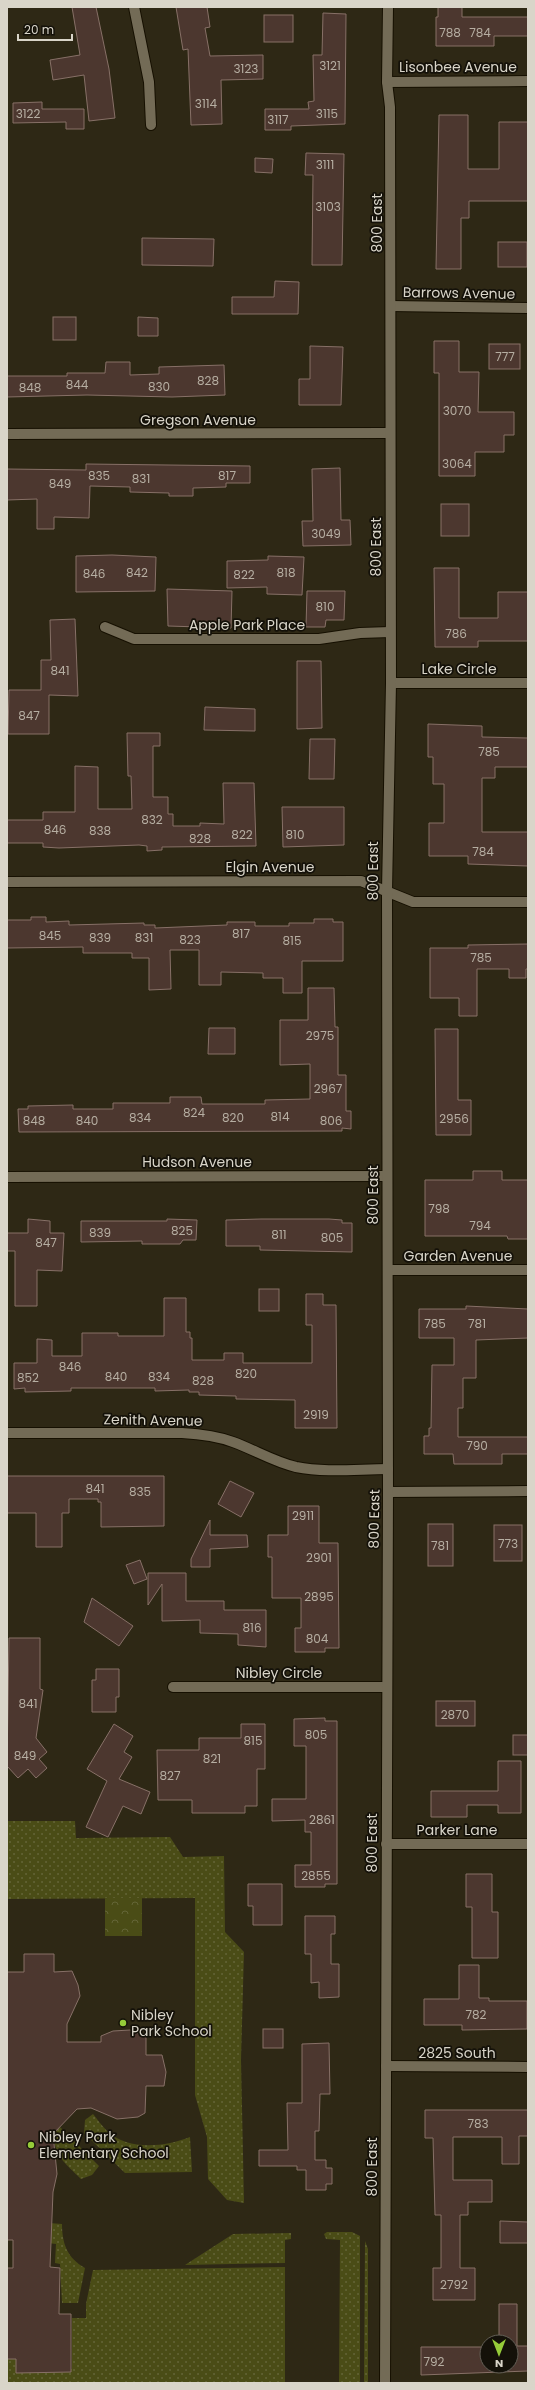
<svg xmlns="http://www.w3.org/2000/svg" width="535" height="2390" viewBox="0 0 535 2390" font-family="Poppins,sans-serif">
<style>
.grass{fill:url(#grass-dots)}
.park{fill:url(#park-crowns)}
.building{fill:#4c372f;stroke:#877067}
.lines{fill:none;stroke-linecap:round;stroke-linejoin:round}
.street-casing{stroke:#161001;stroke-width:12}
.street{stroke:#736b56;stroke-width:10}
.poi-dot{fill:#96cc39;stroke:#141109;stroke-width:1.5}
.labels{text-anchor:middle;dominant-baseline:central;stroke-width:3.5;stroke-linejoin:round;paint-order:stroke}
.number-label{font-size:12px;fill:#b6aea2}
.street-label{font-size:14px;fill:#d9d5c9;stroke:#141109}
.poi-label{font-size:14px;fill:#d9d5c9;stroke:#141109;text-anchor:start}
</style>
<defs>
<pattern id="grass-dots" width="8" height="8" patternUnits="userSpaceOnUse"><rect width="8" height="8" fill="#4a4c16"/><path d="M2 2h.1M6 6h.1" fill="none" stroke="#646537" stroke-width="1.8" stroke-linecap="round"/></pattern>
<pattern id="park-crowns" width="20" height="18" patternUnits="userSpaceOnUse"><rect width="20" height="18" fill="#4a4c16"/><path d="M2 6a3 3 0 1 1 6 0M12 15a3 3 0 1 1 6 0" fill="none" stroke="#646537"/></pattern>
</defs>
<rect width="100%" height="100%" fill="#2e2815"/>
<g class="grass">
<path d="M7,1821h68l1,17 94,-1 13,20 41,-1 1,76 19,20 -3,108 3,143 -17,-3 -19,-21 -1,-42 -12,-42v-197l-188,1z"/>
<path d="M93,2114c5,6 9,12 14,17 21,20 58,16 83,6l2,35 -67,1 -41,-40 1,-13z"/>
<path d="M60,2127l39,39 -7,9 -11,4c-16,-16 -26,-22 -28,-46z"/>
<path d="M49,2223l13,1c0,19 5,34 23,44l-7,35h-16l-2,-39 -5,-1 1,-19 -8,-1z"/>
<path d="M327,2232h25l8,4v147h-21l1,-143 -14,-1 -2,-5z"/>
<path d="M291,2233v6l-6,1v23l-100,2 48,-31z"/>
<path d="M365,2241l3,8v134h-4z"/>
<path d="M285,2267v116h-278v-26h10v12h55v-51h14v-14l7,-34z"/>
</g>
<rect class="park" x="105" y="1898" width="37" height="38"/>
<g class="building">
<path d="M72,7h24l13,62 6,49 -26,3 -5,-46 -31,5 -3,-20 30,-5z"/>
<path d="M176,7h31l3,20 -5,1 5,28 53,-1v24l-42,1 1,44 -31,1 -3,-76 -5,1z"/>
<path d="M438,7h24v10h66v19h-34v10h-58v-29h2z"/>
<path d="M323,13l23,1 -1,110 -54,2v4h-26v-21h44l-1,-7 6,-1 -1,-46h9z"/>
<rect x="264" y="15" width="29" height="27"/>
<path d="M42,102v7h42v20h-18v-7l-53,1v-20z"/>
<path d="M439,115h29v54h31v-47h29v79h-59v17h-8v51h-25z"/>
<path d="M306,153l38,1 -2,111h-30l1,-90h-8z"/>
<path d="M255,158l18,1 -1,14 -17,-1z"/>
<path d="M142,238l72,1 -1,27 -71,-1z"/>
<rect x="498" y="242" width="29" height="25"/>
<path d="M275,281l24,1 -1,32h-66v-17h42z"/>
<rect x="53" y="317" width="23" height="23"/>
<path d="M138,317l20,1v18h-20z"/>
<path d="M434,341h25v31h20l-1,40h36v23h-10v17h-29v24h-36v-103h-5z"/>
<rect x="489" y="344" width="31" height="25"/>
<path d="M310,346l33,1 -2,58h-42v-26h11z"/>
<path d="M106,362h24v13l29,-1v-7l65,-2 1,30 -53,2 -85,-2 -80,2v-21h60v-3h38z"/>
<path d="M86,464l164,2v17h-24v4l-33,1v8h-24v-3l-39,-1v-5l-40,-1 -1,32 -35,-1v12h-17v-30l-30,1v-31l79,1z"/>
<path d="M340,468l1,52h9l1,25 -48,1 -1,-25h11l-1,-52z"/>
<rect x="441" y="504" width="28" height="32"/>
<path d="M112,555l44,2 -1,34 -79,1v-36z"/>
<path d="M268,556l36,1 -2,38 -35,-1v-7l-40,1v-27l41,-1z"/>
<path d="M434,568h25v50h39v-26h30v49h-50v6h-43z"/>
<path d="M167,589l65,2 -1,37 -63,-2z"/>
<path d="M307,591h38l-1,29h-18l-1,7h-19z"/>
<path d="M75,619l3,77 -29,-1v39h-41l1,-44h32v-30h10l-1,-40z"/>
<path d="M297,661h24l1,67 -25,1z"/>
<path d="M205,707l50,2v22l-51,-1z"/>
<path d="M428,724l54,2v11l46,1v29h-33v11h-13v54h46v34l-60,-2v-8h-39v-33h15v-39h-11v-27h-5z"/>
<path d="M127,733h33v13h-7v51h15v17h5v12h27v-3l24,1 -1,-41h31l2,63 -94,1v3l-15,1v-5l-8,-1 -80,3 -16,-1v-4h-36v-23h36v-8h32v-46l23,1v42h34l-1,-33h-3z"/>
<path d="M310,739h25l-1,40h-25z"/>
<path d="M282,807h62v38l-61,2z"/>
<path d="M31,917h15v5l23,-1v4l75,-2v2h11v3l72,-3v-3h28v4h34v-3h25v-4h19v3h10v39h-41v32h-19v-15h-20v-5l-42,-1v13h-22v-35h-29l1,39 -22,1v-32h-17v-5h-49v-6l-76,1v-28h24z"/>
<path d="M528,944v25h-2v9h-17v-9h-32v47h-18v-18h-29v-50h38v-3z"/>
<path d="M308,988h26l1,39h3v48h8v36h5v18l-9,-1v3l-323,1 -1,-23h10v-3l45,-1v4h40v-6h57v-6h31l1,7h63v-4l45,-1v-35l-30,1v-45h28z"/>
<path d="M209,1028h26v26h-27z"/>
<path d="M435,1029h23v71h13v35h-35z"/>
<path d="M473,1171h29v9h26v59h-20l-1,-3h-82v-56h48z"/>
<path d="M28,1219l22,2v12h14l-2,38 -25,-1v36h-22v-55h-8v-18h21z"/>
<path d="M167,1219l30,1 -1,20h-13l-3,4h-38v-3l-61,1v-21h86z"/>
<path d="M261,1219h68l13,1v3h10v29l-92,-2v-4h-34v-26z"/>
<rect x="259" y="1289" width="20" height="22"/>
<path d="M306,1294h17v11h13l1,123h-42v-28l-59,-1v-3l-37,-1v-3h-10v-2l-34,1v-3h-84v3l-46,1v-4l-11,1v-26h23v-24l15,1v16h30v-23h36v3h46v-38h22v34h4v6h2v22h32v-7h19v10h69v-38h-6z"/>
<path d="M466,1306l62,3v29l-52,2v38h-13v30h-5v29h70v17h-26v10h-48l-1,-10h-29v-18h5v-8h2l1,-63h22v-27h-35v-29h47z"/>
<path d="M7,1476h157v50l-63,1v-25h-3v-3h-29v14h-7v34h-26v-34h-29z"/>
<path d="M230,1481l24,12 -13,24 -23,-13z"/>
<path d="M288,1506h31v37h19l1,105h-14v4h-30v-24h6v-30h-29v-41h-4v-22h20z"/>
<path d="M210,1520v15h37l1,12 -38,2v18h-19v-8z"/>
<rect x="428" y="1524" width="25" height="42"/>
<rect x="494" y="1525" width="28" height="36"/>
<path d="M140,1560l7,19 -13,5 -8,-19z"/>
<path d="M148,1573h38v28h38v9h42v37l-28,-2v-11l-38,-1v-13l-38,1v-37l-14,21z"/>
<path d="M92,1598l41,28 -14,20 -35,-24z"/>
<path d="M9,1638h31v51l3,1 -7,48 11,14 -8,7 8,9 -11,10 -8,-9 -10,9 -11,-12z"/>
<path d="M96,1669h23v28h-3v15h-24v-32h4z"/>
<rect x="436" y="1701" width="39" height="25"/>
<path d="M325,1718v3h12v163h-12v3h-30v-22h16v-33h-6v-12l-33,1v-22h34v-53h-12v-27z"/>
<path d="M114,1724l19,12 -9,16 8,5 -13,22 31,13 -9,22 -18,-8 -15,31 -22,-10 21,-46 -20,-12z"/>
<path d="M241,1724h24v45h-8v37h-12v7h-53v-13h-34l-1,-50h42v-12h42z"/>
<rect x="513" y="1735" width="15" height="20"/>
<path d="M498,1761h23v52h-23v-8h-31v12h-36v-26h67z"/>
<path d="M466,1874h26v38h6v46h-26v-51h-6z"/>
<path d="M248,1884h34v41h-29v-19h-5z"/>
<path d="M305,1916h30v18h-4v30h8v33l-20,1v-16l-8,1v-29h-6z"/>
<path d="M24,1954h30v18l18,-1 6,14 2,11 -13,28v18h34v-6l12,-5 17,-1 16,7v18h16l4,17 -2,14h-18l-1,27 -7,4 -21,2 -26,-11 -14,1 -24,25 4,40 -4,18 -3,75 10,1 -1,46h12v58l-55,1v-14h-9v-91h6v-28h-6v-268h17z"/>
<path d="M459,1965h20v33h10v3h38v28l-65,1v-5h-38v-26h35z"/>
<rect x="263" y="2029" width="20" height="19"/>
<path d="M329,2043l1,51h-10l-1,37h-4v29h11v8h6v16h-6v6h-20v-20h-9v-4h-38v-16h29l-1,-47h15v-59z"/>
<path d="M425,2110h103v26h-9v28h-17v-27h-49v43h39v22h-24v13h-8v53h15v32h-42v-32h8v-53h-6l-2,-77h-8z"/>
<path d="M500,2221l28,1v21h-28z"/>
<path d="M499,2304h18v42h11v25l-107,4v-28h66v19h24v-24h-12z"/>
</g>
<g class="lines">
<g class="street-casing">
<g id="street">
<path d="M134,7l15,75 2,43"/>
<path d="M387,82l141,-1"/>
<path d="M391,306l137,2"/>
<path d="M7,434l383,-1"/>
<path d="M105,627l29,12h185l41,-6 30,-1"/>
<path d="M391,683h137"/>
<path d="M7,882l354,-1 52,21h115"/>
<path d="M7,1177l380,-1"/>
<path d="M388,1270h140"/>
<path d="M7,1433h175c18,1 35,3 51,9 22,8 41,20 63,25 30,6 62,2 92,2"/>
<path d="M388,1492l140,-1"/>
<path d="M173,1687h213"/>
<path d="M386,1844h142"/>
<path d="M386,2066l142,1"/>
<path d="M385,2383l3,-891 -1,-601 4,-208 -1,-576 -3,-25 1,-75"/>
</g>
</g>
<use href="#street" class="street"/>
</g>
<g class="poi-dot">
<circle cx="123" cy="2023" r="4"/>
<circle cx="31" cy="2145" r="4"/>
</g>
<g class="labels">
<g class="number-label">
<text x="450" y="32">788</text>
<text x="480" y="32">784</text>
<text x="330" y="65">3121</text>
<text x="246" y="68">3123</text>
<text x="206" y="103">3114</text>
<text x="28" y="113">3122</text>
<text x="327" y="113">3115</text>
<text x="278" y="119">3117</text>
<text x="325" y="164">3111</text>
<text x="328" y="206">3103</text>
<text x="505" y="356">777</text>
<text x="208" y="380">828</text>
<text x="77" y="384">844</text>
<text x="159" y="386">830</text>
<text x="30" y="387">848</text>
<text x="457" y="410">3070</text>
<text x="457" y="463">3064</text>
<text x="99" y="475">835</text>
<text x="227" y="475">817</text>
<text x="141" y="478">831</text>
<text x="60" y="483">849</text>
<text x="326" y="533">3049</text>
<text x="137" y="572">842</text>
<text x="286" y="572">818</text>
<text x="94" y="573">846</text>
<text x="244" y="574">822</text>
<text x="325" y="606">810</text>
<text x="456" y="633">786</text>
<text x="60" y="670">841</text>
<text x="29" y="715">847</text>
<text x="489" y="751">785</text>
<text x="152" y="819">832</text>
<text x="55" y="829">846</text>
<text x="100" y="830">838</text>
<text x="242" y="834">822</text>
<text x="295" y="834">810</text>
<text x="200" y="838">828</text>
<text x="483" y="851">784</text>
<text x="241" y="933">817</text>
<text x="50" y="935">845</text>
<text x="100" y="937">839</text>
<text x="144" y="937">831</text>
<text x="190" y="939">823</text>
<text x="292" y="940">815</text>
<text x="481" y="957">785</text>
<text x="320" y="1035">2975</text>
<text x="328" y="1088">2967</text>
<text x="194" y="1112">824</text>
<text x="280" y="1116">814</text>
<text x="140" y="1117">834</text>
<text x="233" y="1117">820</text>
<text x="454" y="1118">2956</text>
<text x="34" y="1120">848</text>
<text x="87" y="1120">840</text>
<text x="331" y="1120">806</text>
<text x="439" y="1208">798</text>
<text x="480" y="1225">794</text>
<text x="182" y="1230">825</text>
<text x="100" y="1232">839</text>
<text x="279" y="1234">811</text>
<text x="332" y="1237">805</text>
<text x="46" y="1242">847</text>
<text x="435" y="1323">785</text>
<text x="477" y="1323">781</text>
<text x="70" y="1366">846</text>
<text x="246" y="1373">820</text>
<text x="116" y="1376">840</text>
<text x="159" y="1376">834</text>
<text x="28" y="1377">852</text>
<text x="203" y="1380">828</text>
<text x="316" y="1414">2919</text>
<text x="477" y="1445">790</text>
<text x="95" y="1488">841</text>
<text x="140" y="1491">835</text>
<text x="303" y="1515">2911</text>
<text x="508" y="1543">773</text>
<text x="440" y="1545">781</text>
<text x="319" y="1557">2901</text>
<text x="319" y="1596">2895</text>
<text x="252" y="1627">816</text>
<text x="317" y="1638">804</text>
<text x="28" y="1703">841</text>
<text x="455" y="1714">2870</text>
<text x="316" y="1734">805</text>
<text x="253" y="1740">815</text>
<text x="25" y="1755">849</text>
<text x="212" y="1758">821</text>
<text x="170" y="1775">827</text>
<text x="322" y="1819">2861</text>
<text x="316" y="1875">2855</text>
<text x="476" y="2014">782</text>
<text x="478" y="2123">783</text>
<text x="454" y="2284">2792</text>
<text x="434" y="2361">792</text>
</g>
<g class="street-label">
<text x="458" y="67">Lisonbee Avenue</text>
<text transform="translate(377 223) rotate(-90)">800 East</text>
<text transform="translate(459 293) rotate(1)">Barrows Avenue</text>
<text x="198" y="420">Gregson Avenue</text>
<text transform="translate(376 547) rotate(-90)">800 East</text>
<text x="247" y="625">Apple Park Place</text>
<text x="459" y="669">Lake Circle</text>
<text x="270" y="867">Elgin Avenue</text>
<text transform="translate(373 871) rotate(-90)">800 East</text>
<text x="197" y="1162">Hudson Avenue</text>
<text transform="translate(373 1195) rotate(-90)">800 East</text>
<text x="458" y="1256">Garden Avenue</text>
<text transform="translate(153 1420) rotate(1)">Zenith Avenue</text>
<text transform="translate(374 1519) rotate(-89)">800 East</text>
<text x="279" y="1673">Nibley Circle</text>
<text x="457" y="1830">Parker Lane</text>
<text transform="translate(372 1843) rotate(-90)">800 East</text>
<text x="457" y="2053">2825 South</text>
<text transform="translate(372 2167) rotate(-90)">800 East</text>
</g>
<g class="poi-label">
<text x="131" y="2015">Nibley<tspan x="131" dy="16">Park School</tspan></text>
<text x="39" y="2137">Nibley Park<tspan x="39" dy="16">Elementary School</tspan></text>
</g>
</g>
<rect width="535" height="2390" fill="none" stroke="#d9d5c9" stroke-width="16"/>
<g transform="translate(499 2354) rotate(180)"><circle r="19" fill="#141109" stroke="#635f56"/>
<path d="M0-3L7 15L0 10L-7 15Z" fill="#96cc39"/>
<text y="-6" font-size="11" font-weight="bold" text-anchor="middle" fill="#d9d5c9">N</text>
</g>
<path d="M18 34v6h54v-6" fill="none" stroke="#d9d5c9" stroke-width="2"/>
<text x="24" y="34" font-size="12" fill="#d9d5c9" stroke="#141109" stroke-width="3" paint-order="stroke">20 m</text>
</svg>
